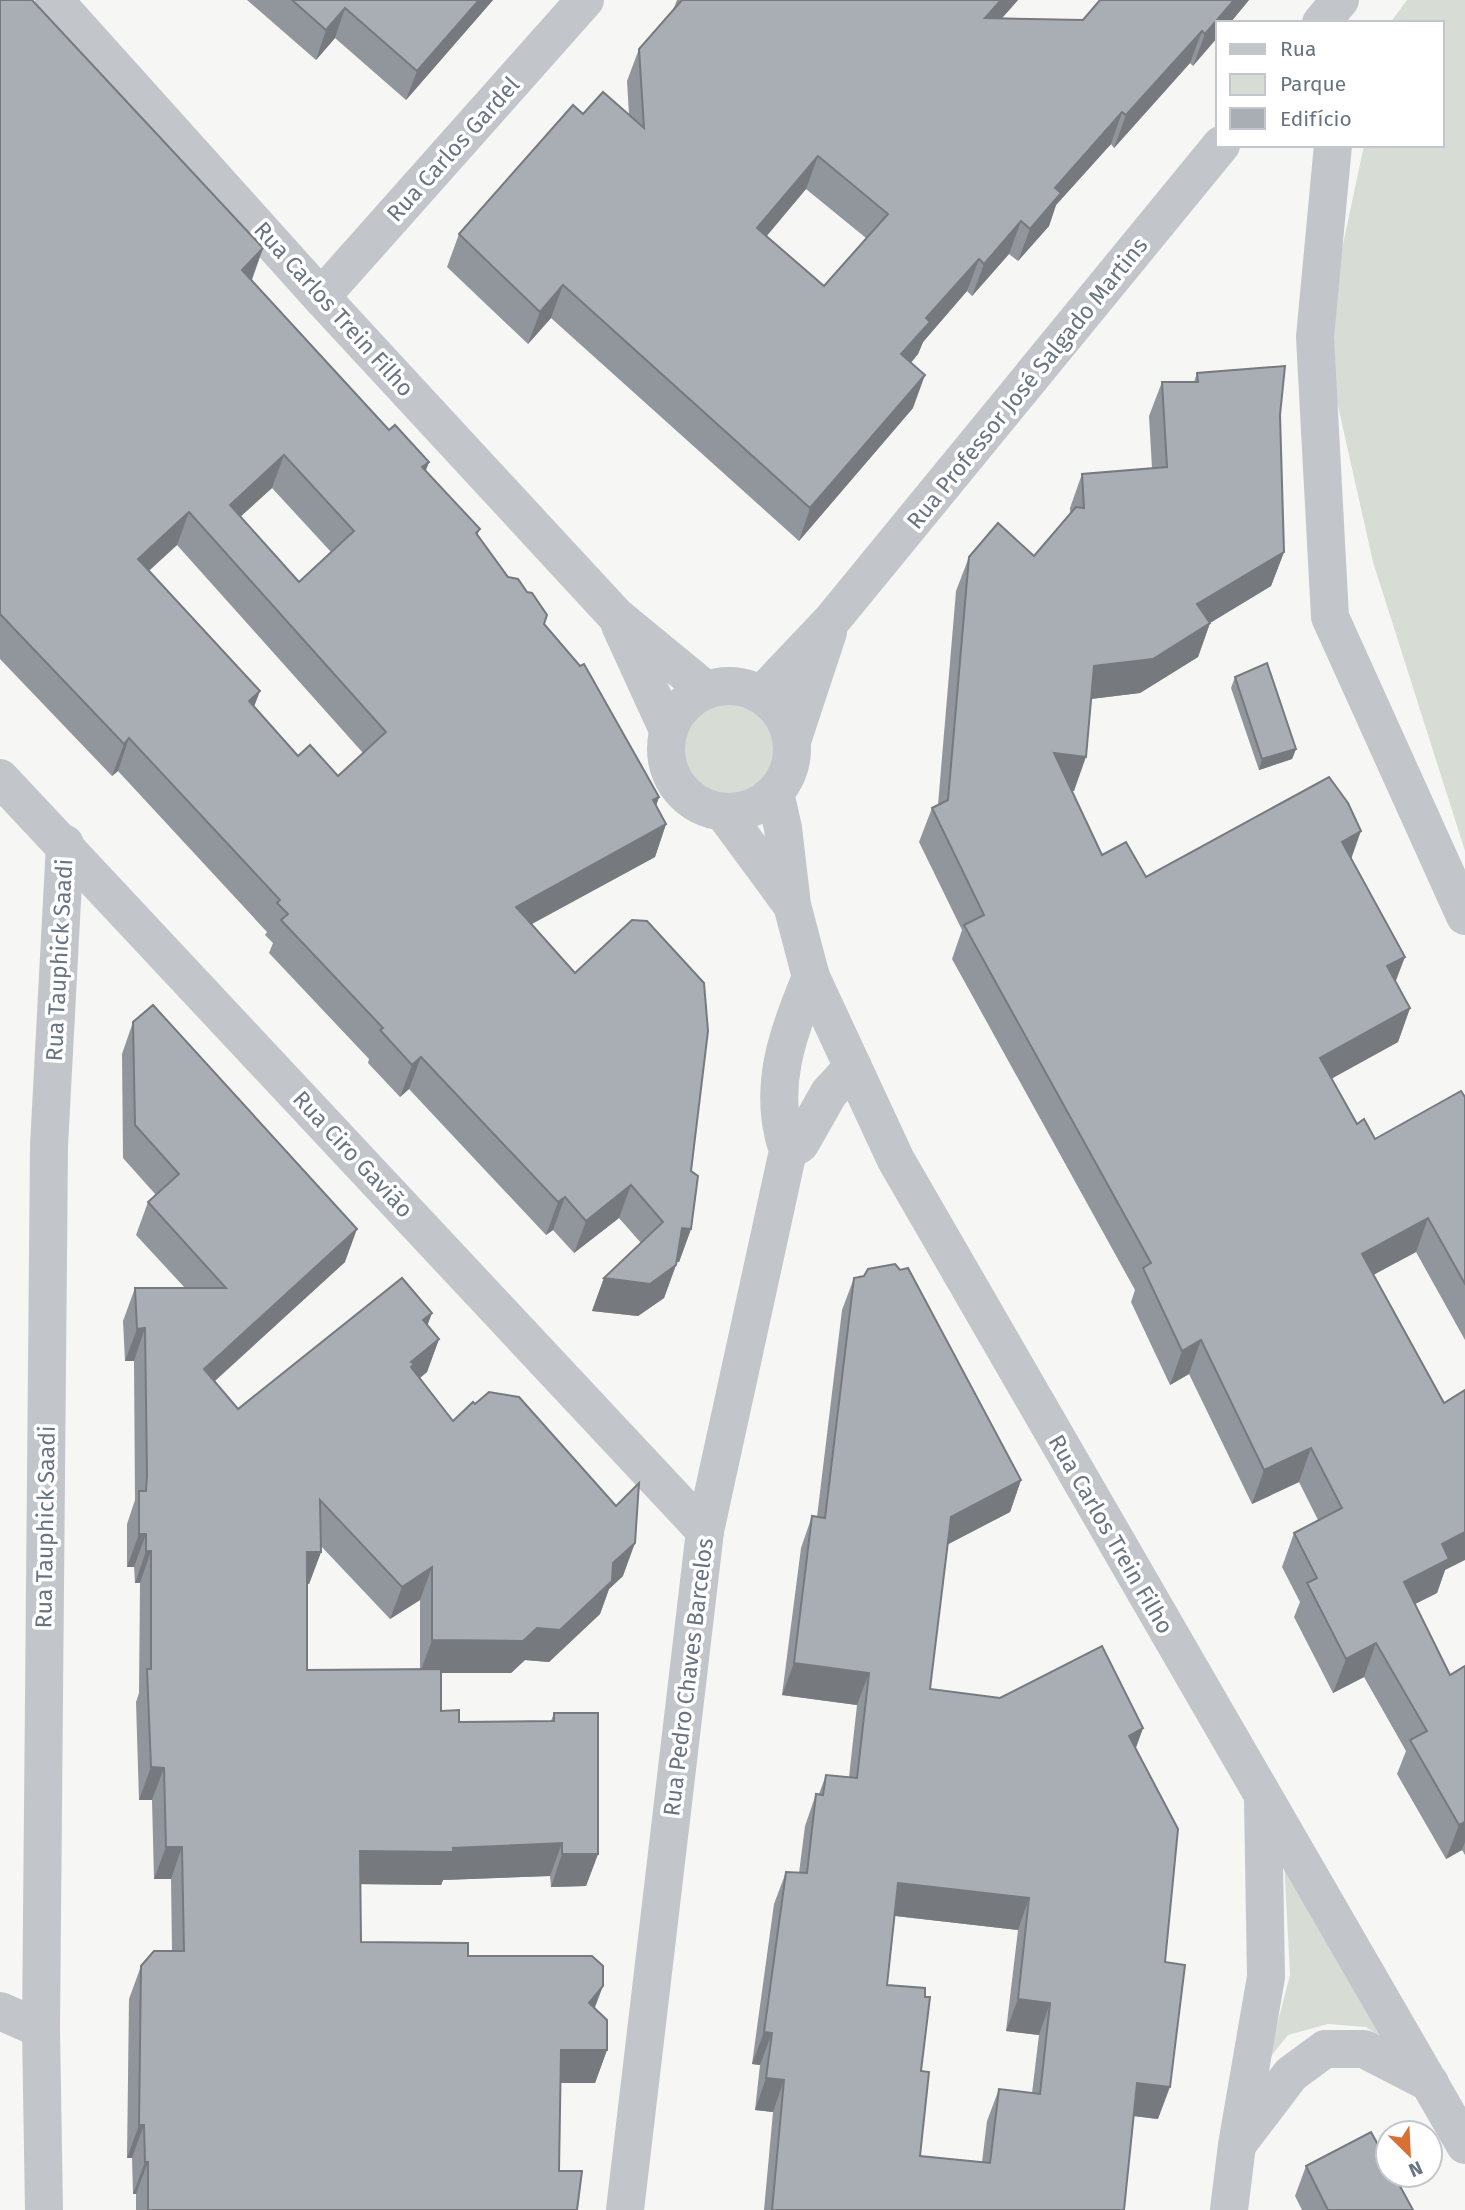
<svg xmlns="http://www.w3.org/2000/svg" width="1465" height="2210" viewBox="0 0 1465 2210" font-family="'Fira Sans',sans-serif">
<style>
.green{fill:#d7ddd5}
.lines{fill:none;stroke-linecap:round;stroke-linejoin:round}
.minor{stroke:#c2c5c9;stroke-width:38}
.wall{fill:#91969c;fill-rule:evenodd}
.shaded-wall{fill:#767a7f}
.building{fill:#a9aeb5;stroke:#767a7f;stroke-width:2;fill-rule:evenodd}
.labels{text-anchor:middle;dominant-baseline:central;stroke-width:7;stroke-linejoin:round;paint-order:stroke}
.street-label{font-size:23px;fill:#687383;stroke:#fff}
</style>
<rect width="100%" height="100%" fill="#f6f7f4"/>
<g class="green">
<path d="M1407,0h58v851l-92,-289 -50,-223 41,-194h78v-122h-52z"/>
<circle cx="729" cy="750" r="47"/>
<path d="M1284,1860l116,190 -34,-23 -38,-3 -40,11 -20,25 22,-85z"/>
</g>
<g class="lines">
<g class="minor">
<path d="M54,0l267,297 295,319 90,74"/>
<path d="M1321,23l19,-23"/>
<path d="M1333,145l-18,192 15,280 135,299"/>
<path d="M321,297l264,-297"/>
<path d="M620,625l48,105"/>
<circle cx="729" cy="749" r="63"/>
<path d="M761,695l71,-75 389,-475"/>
<path d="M792,741l36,-109"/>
<path d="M0,778l705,753"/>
<path d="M775,793l8,35 9,77 19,72 85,183 569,985"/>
<path d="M724,813l67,91"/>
<path d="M788,1151l12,-7 29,-51 24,-26"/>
<path d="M0,2011l41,18"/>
<path d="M1240,2141l51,-67 34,-25h39l66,34"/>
<path d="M44,2210l-3,-181 8,-883 16,-302"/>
<path d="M625,2210l80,-679 83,-380c-21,-61 -1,-117 23,-174"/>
<path d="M1229,2210l8,-65 29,-168 -3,-176"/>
</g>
</g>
<g class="wall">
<path d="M0,0l263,248 -11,32 137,150 40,32 -4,9 55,58 -3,6 67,89 115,173 -3,9 10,18 -11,33 -123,67 159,247v58l-12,33h-2l-13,36 -26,18 -46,-5 12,-33 37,-35 -22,-25 -45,35 -21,-23 -7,5 -137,-146 -9,8 -32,-34 1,-4 -100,-106 4,-10 -8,-8 2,-3 -149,-161 -6,5 -112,-117zM272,488l59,64 -32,30 -59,-65zM177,545l186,208 -25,23 -40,-20 -44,-50 -105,-135z"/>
<path d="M247,0h246l-87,100 -71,-62 -19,22z"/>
<path d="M677,0h341l-17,19 82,1 166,-20 -19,23h-12l-25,43 -3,-3 -76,85 -3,-4 -55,61 -7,21 -31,35 -9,-7 -37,42 -5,-5 -44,51 -5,12 -7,9 2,45 -114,133 -248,-223 -23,26 -81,-77 12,-33 124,-120 46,1 -2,-34 12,-32 34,-39zM806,189l60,49 -42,48 -58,-50z"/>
<path d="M1197,373l83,42 4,137 -13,34 -61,37 -12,34 -58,36 -49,6 -17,92 -3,-1 31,65 44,22 205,-18 45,123 14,26 -12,34 -67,37 26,45 18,15 90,-42v243l-49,-88 -43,23 72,295 -8,23 -22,11 35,71 15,-9v189l-3,-5 -16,9 -49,-85 9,-23 -42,-74 -31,16 -39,-76 6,-15 -18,-35 12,-34 24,-13 -19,-38 -47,22 -63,-130 -19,11 -39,-83 4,-12 -183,-331 10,-29 -43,-88 13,-34 6,-3 18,-214 13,-34 65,-1 36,-42v-6l12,-34 70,-6 -3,-52 13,-34h32z"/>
<path d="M1235,677l61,72 -4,10 -33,11 -28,-82z"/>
<path d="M133,1022l212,240 -131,119 24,28 194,-96 -5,12 12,14 -12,33 -7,6 33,43 170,155 -14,13 -9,25 -51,48 -24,-2 -14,13h-70v38l18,11 92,-1 3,-8 44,141 -12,32 -35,1 -1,-11 -107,4 -2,5 -81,-1 1,58 107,14 127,53 12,41 -12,33h-35l-1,88 18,39h-441v-16h-3l-1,-36h-5l2,-159 12,-33 31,-15 -1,-72h-17l-2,-79h-13l-3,-98 3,-9 1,-110h-5l-1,-16h-7v-43l8,-24 -1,-139h-9l-2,-40 12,-33h50l-49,-53 12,-33 8,-7 -33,-37 -1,-104zM320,1545l70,74 30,-19v69l-113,1v-86h2l12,-32z"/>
<path d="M854,1278l167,202 -11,32 -62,32 -18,145 213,39 -7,20 29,214 -7,157 -25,-3 -9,94h-360l9,-98 -18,-2 5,-45 -8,-1 22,-160 12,-32 13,1 6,-47 11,-32h3l7,-19 23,2 8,-72 -75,-10 19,-147 11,-32 5,1 25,-207zM895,1916l123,14 -12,101 33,4 -7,58 -33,-4 -12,32 -5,41 -62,-6 1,-85 -34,-86z"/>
<path d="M1306,2166l107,44h-111l-7,-14z"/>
</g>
<g class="shaded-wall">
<path d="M479,0h14l-87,100 11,-29z"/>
<path d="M1001,0h17l-45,51 12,-33z"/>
<path d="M1234,0h15l-19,23h-12v14l-25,29 12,-32z"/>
<path d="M345,8l-10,30 -19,22 10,-30z"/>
<path d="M1202,31l-12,32 -76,85 12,-33z"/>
<path d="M1122,112l-11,32 -55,61 -7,21 -31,35 12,-32 25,-41z"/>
<path d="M818,156l-12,33 -60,72 11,-33z"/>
<path d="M1021,221l-12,33 -37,42 12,-32z"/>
<path d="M263,248l-12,33 -9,-11z"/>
<path d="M979,259l-12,32 -44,51 -5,12 -29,33 12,-33 25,-36z"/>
<path d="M563,285l-12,33 -23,26 12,-32z"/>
<path d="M925,375l-12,33 -114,133 11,-33z"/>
<path d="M284,455l-12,33 -54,49 12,-32z"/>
<path d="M429,462l-12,33 5,-28z"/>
<path d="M189,512l-12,33 -51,46 12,-32z"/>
<path d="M1284,552l-13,34 -86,52 12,-34z"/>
<path d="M1210,623l-12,34 -58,36 -58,7 12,-34z"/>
<path d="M260,691l-12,32 1,-22z"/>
<path d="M129,738l-11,33 -6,5 12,-32z"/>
<path d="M1296,749l-4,10 -33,11 3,-11z"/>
<path d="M1054,753l32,4 -12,34 -32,-4z"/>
<path d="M659,797l-11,32 5,-29z"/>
<path d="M666,824l-11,33 -151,82 12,-32z"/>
<path d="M1361,831l-12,34 -7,-23z"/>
<path d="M1405,957l-13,34 -5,-25z"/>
<path d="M1410,1008l-12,34 -91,50 13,-34z"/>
<path d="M421,1057l-12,32 -9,8 12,-32z"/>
<path d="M631,1185l-12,33 -45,35 12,-32z"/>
<path d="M565,1197l-12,33 -7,5 12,-33z"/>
<path d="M1428,1218l-12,34 -67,36 13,-34z"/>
<path d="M682,1228l9,1 -12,33 -9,-1z"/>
<path d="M357,1229l-12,33 -153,140 12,-33z"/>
<path d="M676,1265l-12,33 -26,18 -46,-5 12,-33z"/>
<path d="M432,1313l-12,32 3,-25z"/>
<path d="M145,1328l-11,33h-9l12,-32z"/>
<path d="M439,1339l-12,33 -22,18 6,-28z"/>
<path d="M1201,1340l-12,34 -19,11 12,-34z"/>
<path d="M1311,1448l-12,34 -47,22 12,-34z"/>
<path d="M1021,1480l-11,32 -71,37 12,-32z"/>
<path d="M1465,1532v28l-20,10 -8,23 -46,23 13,-34 38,-38z"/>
<path d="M139,1534h7l-12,33h-7z"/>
<path d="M635,1543l-12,33 -14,13 -9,25 -51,48 -24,-2 -14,13h-91l12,-33 181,-77z"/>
<path d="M146,1551h5l-11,32h-5z"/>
<path d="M307,1552h14l-12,32h-13z"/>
<path d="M432,1567l-12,33 -30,19 12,-32z"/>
<path d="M1376,1643l-12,34 -31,16 13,-34z"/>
<path d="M794,1663l75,10 -12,32 -75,-10z"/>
<path d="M1143,1728l-12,32 -2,-24z"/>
<path d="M151,1767l13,1 -12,32h-13z"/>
<path d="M1465,1822v20l-3,8 -16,9 13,-34z"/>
<path d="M562,1843l-12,33 -107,4 -2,5 -93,-1 12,-33z"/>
<path d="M166,1847h16l-11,32h-17z"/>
<path d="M562,1854h36l-12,32 -35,1z"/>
<path d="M898,1883l131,15 -11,32 -131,-15z"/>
<path d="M603,1986l-12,32 -2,-15z"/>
<path d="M1018,1999l32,4 -11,32 -33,-4z"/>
<path d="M764,2032l8,1 -12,32 -8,-1z"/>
<path d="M561,2050h46l-12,33h-46z"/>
<path d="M766,2078l18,2 -11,32 -18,-2z"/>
<path d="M1137,2083l33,4 -12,32 -33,-4z"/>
<path d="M139,2125h5l-12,33h-5z"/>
<path d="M145,2162h3l-12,32h-3z"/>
</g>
<g class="building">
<path d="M0,0h32l231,248 -21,22 147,160 6,-5 34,37 -7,5 58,62 -4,4 32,44 10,2 9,13 5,1 15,22 -3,9 36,42 4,-2 75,133 -6,3 13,24 -150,83 59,66 57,-53 15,1 57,62 4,48 -17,140 7,5 -7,53 -9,-1 -6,37 -26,19 -46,-6 59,-56 -32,-37 -45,36 -21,-24 -7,5 -137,-145 -9,8 -32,-35 3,-2 -102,-108 7,-6 -11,-11 3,-3 -151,-162 -5,6 -124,-130zM284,455l70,76 -55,51 -69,-77zM189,512l197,220 -48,44 -28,-31 -12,11 -49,-55 11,-10 -122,-132z"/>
<path d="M292,0h187l-62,71 -72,-63 -19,22z"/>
<path d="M682,0h319l-16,18 98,2 17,-20h134l-29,34 -3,-3 -76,84 -4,-3 -67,76 6,5 -31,36 -9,-8 -37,43 -5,-5 -53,59 4,4 -29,32 24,21 -115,133 -247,-223 -23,27 -81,-78 114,-129 10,9 20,-22 41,36 -5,-79zM818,156l70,58 -64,72 -67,-58z"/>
<path d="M1285,366l-5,49 4,137 -87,52 13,19 -57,36 -59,7 -8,91 -32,-4 48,102 24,-13 20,35 183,-100 19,26 13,28 -19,11 63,115 -18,9 23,42 -90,50 37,66 7,-5 11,20 86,-48 4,6v187l-37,-66 -66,36 82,149 21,-13v142l-23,12 7,15 -45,23 46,93 15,-9v156l-6,3 -49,-85 17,-9 -51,-88 -30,16 -39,-76 10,-5 -23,-45 48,-25 -31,-60 -47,22 -63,-130 -19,11 -39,-83 8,-5 -187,-338 20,-10 -52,-107 16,-8 21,-243 29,-34 36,33 42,-49 8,1 -2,-34 85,-7 -5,-85h36l-1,-9z"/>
<path d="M1267,663l29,86 -34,10 -27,-82z"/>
<path d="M153,1005l204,224 -153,140 34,40 164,-131 30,35 -9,7 16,19 -28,23 3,2 -3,3 42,54 20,-19 2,2 14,-12 30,5 97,109 23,-23 -4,60 -22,20 -1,18 -52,49 -23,-2 -14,13 -91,-1v-73l-30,20 -82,-87 1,52h-14v118l134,-1v42l18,-1v12l95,-1v-8h44v141h-36v-11l-109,5v4l-93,-1 1,91 107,1v13h124l11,10v20l-14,17 18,17v30h-46l-2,121h23l-5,39h-429v-48h-3l-1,-37h-5l2,-159 13,-15h30l-2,-104h-16l-2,-79 -13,-1 -4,-98h4v-118h-5v-17h-7v-43h7l1,-16 -2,-147 -8,1 -2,-41h91l-78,-86 31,-28 -44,-49 -2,-103z"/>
<path d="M895,1264l5,6 8,-2 113,212 -70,37 -21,172 70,9 102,-52 41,82 -14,8 49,93 -13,133 20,3 -15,122 -33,-4 -13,127h-352l12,-130 -18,-2 6,-45 -8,-1 22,-160 21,1 9,-79 7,1 3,-20 31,3 12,-105 -75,-10 18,-147 13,2 29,-240 10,-2 4,-7zM898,1883l131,15 -11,101 32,4 -10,91 -41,-5 -9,74 -70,-7 9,-84 -8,-1 9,-74h-5v-9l-38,-3z"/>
<path d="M1371,2132l17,31v12h6l19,35h-85l-22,-44z"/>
</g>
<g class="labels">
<g class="street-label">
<text transform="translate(453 149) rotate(-48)">Rua Carlos Gardel</text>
<text transform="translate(334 309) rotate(48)">Rua Carlos Trein Filho</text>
<text transform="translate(1027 383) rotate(-51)">Rua Professor José Salgado Martins</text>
<text transform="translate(59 960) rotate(-87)">Rua Tauphick Saadi</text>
<text transform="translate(353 1154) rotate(47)">Rua Ciro Gavião</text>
<text transform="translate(45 1527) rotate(-89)">Rua Tauphick Saadi</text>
<text transform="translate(1111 1534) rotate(60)">Rua Carlos Trein Filho</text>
<text transform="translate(688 1677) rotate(-83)">Rua Pedro Chaves Barcelos</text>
</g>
</g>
<rect x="1216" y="21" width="228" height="126" fill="#ffffff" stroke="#c3c7cd" stroke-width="2"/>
<rect x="1230" y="44" width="35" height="10" fill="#c2c5c9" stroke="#c3c7cd" stroke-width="2"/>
<text x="1280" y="56" font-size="21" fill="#687383">Rua</text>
<rect x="1230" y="74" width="35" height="21" fill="#d7ddd5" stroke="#c3c7cd" stroke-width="2"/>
<text x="1280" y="91" font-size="21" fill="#687383">Parque</text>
<rect x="1230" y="108" width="35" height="21" fill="#a9aeb5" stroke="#c3c7cd" stroke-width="2"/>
<text x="1280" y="126" font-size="21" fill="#687383">Edifício</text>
<g transform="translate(1409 2154) rotate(156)"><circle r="33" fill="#ffffff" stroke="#c3c7cd" stroke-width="2"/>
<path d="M0-5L12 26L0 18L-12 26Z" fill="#d87033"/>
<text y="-10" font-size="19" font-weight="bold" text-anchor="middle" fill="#687383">N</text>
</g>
</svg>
